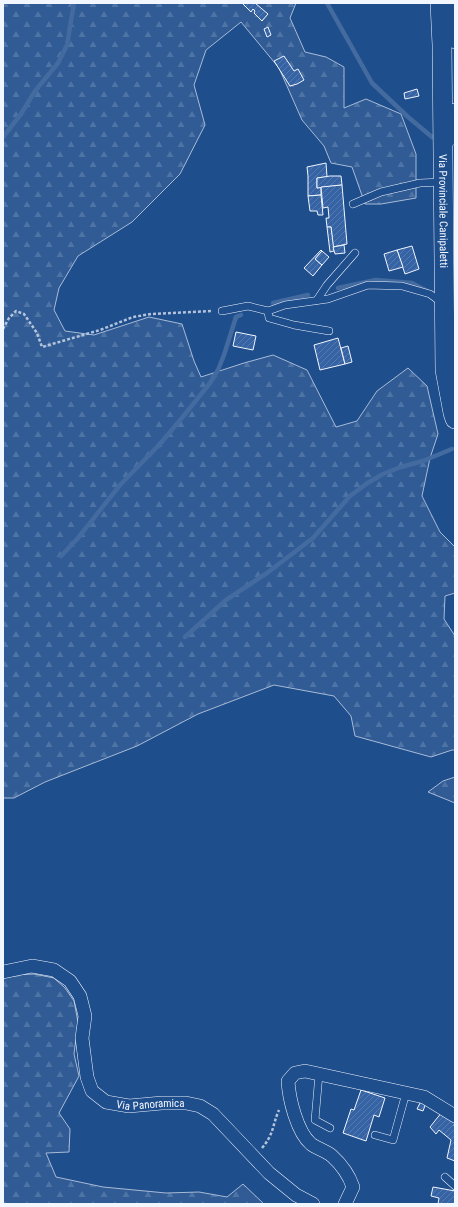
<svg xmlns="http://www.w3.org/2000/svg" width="458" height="1207" viewBox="0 0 458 1207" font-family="'Roboto Condensed',sans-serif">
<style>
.forest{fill:url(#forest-firs);stroke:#a8bbd7}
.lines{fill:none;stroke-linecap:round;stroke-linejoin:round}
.stream{stroke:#446ba0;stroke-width:4.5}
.building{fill:url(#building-hatch);stroke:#f2f6ff}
.lane-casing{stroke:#f2f6ff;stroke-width:8}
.street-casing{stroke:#f2f6ff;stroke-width:14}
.secondary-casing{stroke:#f2f6ff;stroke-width:20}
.path{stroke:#b3c4dc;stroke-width:2.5;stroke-dasharray:3 2;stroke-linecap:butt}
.lane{stroke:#1f4e8c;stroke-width:7}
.street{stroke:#1f4e8c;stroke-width:13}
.secondary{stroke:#1f4e8c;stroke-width:19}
.labels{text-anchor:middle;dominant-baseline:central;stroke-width:3;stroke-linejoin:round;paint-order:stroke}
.street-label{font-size:11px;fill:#f2f6ff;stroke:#1f4e8c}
</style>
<defs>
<pattern id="forest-firs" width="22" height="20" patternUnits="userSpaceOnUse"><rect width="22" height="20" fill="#305b95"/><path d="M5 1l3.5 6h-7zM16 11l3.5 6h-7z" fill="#4e73a5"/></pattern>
<pattern id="building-hatch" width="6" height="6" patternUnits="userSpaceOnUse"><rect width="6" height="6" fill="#3563a3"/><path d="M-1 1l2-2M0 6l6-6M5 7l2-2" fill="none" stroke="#537ab1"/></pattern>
</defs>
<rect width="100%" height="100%" fill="#1f4e8c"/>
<g class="forest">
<path d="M3,3h293l-6,15 15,34 21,5 18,10v41l22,-9 35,15 15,40v44l-35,6h-16l-13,-37 -21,-4 -7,-17 -22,-26 -23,-52 -38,-46 -35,28 -12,35 11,40 -25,49 -48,48 -54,34 -19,32 -5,22 11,21 29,4 55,-18 33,7 12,37 7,16 43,-14 29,-8 34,15 29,57 21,-6 20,-30 31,-23 19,18 11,48 -8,24 -8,38 18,36 15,15v46l-10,3 -1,23 11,17v114h-3l-21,7 -76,-21 -4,-20 -17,-20 -60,-11 -76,29 -61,32 -92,36 -31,16h-11z"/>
<path d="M455,777v26l-27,-11 15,-11z"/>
<path d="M34,974l20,4 11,10 9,13 4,21 -4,32 5,22 -20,37 11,16 -1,23 -23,1 10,24 47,10 63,6 33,-1 28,5 16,-13 21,20h-261v-226l11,-3z"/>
</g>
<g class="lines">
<g class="stream">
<path d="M327,3l45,80 36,34 24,20"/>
<path d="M3,137l18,-23 14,-23 23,-28 9,-18 7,-42"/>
<path d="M338,288l38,-8 36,3 15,8"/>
<path d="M273,303l35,-8"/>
<path d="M61,556l17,-18 42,-53 40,-41 26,-31 24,-30 8,-13 6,-15 12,-38 5,-2"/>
<path d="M185,637l41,-37 41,-27 46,-35 37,-42 16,-12 17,-10 18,-7 22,-6 29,-12"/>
</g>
</g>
<g class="building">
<path d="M242,3h13l13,11 -6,7 -8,-8 1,-2 -2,-2 -2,3z"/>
<path d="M268,27l3,8 -4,2 -3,-8z"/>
<path d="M284,56l10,15 4,-2 6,11 -7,4 -7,2 -16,-25z"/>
<path d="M417,89l2,7 -14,3 -1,-6z"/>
<path d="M326,163l1,14 -10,1v10l4,-1v8l-13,1v-20l-1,-9z"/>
<path d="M330,176h11l1,9 -25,3v-10z"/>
<path d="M342,185l5,59 -14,3 -2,-20h-4l-1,-9h3l-1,-11 -5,1 -2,-21z"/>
<path d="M321,195l2,20h-5l-1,-4h-7l-2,-15z"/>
<path d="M327,227h4l3,24 -4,1z"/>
<path d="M344,245l1,8 -10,1 -2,-7z"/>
<path d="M412,246l7,23 -14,5 -8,-24z"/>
<path d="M321,250l1,1 -7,8 7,6 -9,11 -9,-8z"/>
<path d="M397,250l6,17 -14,4 -5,-17z"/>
<path d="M322,251l7,6 -7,8 -7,-6z"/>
<path d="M236,332l20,4 -3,14 -20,-4z"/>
<path d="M338,338l7,26 -25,6 -6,-25z"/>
<path d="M348,346l4,16 -7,2 -4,-16z"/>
<path d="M361,1090l24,8 -6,19 -5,-2 -8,26 -23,-8 8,-24 3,1z"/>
<path d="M421,1101l5,2 -3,8 -6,-2z"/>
<path d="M442,1112l13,10 -1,4 1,1v34l-8,-3 4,-18 -12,-10 -3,4 -6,-7z"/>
<path d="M433,1187l22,4v13h-17l1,-6 -8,-2z"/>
</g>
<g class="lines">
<g class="lane-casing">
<g id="lane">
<path d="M353,204l28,-12 39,-9 22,-1"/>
<path d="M317,300l10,-15 28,-32"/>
<path d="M222,311l26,-5 20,5"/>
<path d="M329,331l-35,-6 -25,-7 -1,-7 17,-6 43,-6 40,-14 34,1 28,8 12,9"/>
<path d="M319,1074l-4,46 15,8"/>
<path d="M375,1135l18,5 13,-47"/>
<path d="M445,1177l10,9"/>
</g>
</g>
<g class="street-casing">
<g id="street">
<path d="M454,3l1,39"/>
<path d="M449,140l6,-30"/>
<path id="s1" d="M3,972l29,-6 22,4 16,11 10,15 5,20 -3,22 5,39 5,14 14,11 23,4 33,-3h24l14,3 13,8 56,59 27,22 17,9"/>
<path d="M345,1204l8,-17c-4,-12 -11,-22 -21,-31 -6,-5 -14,-7 -21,-12 -14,-12 -22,-45 -23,-63l7,-8 10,-2 119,26 31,19"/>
</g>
</g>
<g class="secondary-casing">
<g id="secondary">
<path id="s2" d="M440,3l2,42 3,325 8,43 2,6"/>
</g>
</g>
<g class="path">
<path d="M3,329l6,-11 7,-7 8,3 13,19 5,14 58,-17 33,-13 18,-3 62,-3"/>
<path d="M262,1148c12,-14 10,-22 17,-38"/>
</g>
<use href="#lane" class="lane"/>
<use href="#street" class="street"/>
<use href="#secondary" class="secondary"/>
</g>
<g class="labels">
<g class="street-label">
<text stroke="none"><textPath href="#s2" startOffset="208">Via Provinciale Canipaletti</textPath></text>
<text stroke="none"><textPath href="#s1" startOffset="249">Via Panoramica</textPath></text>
</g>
</g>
<rect width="458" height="1207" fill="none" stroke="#f2f6ff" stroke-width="8"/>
</svg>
